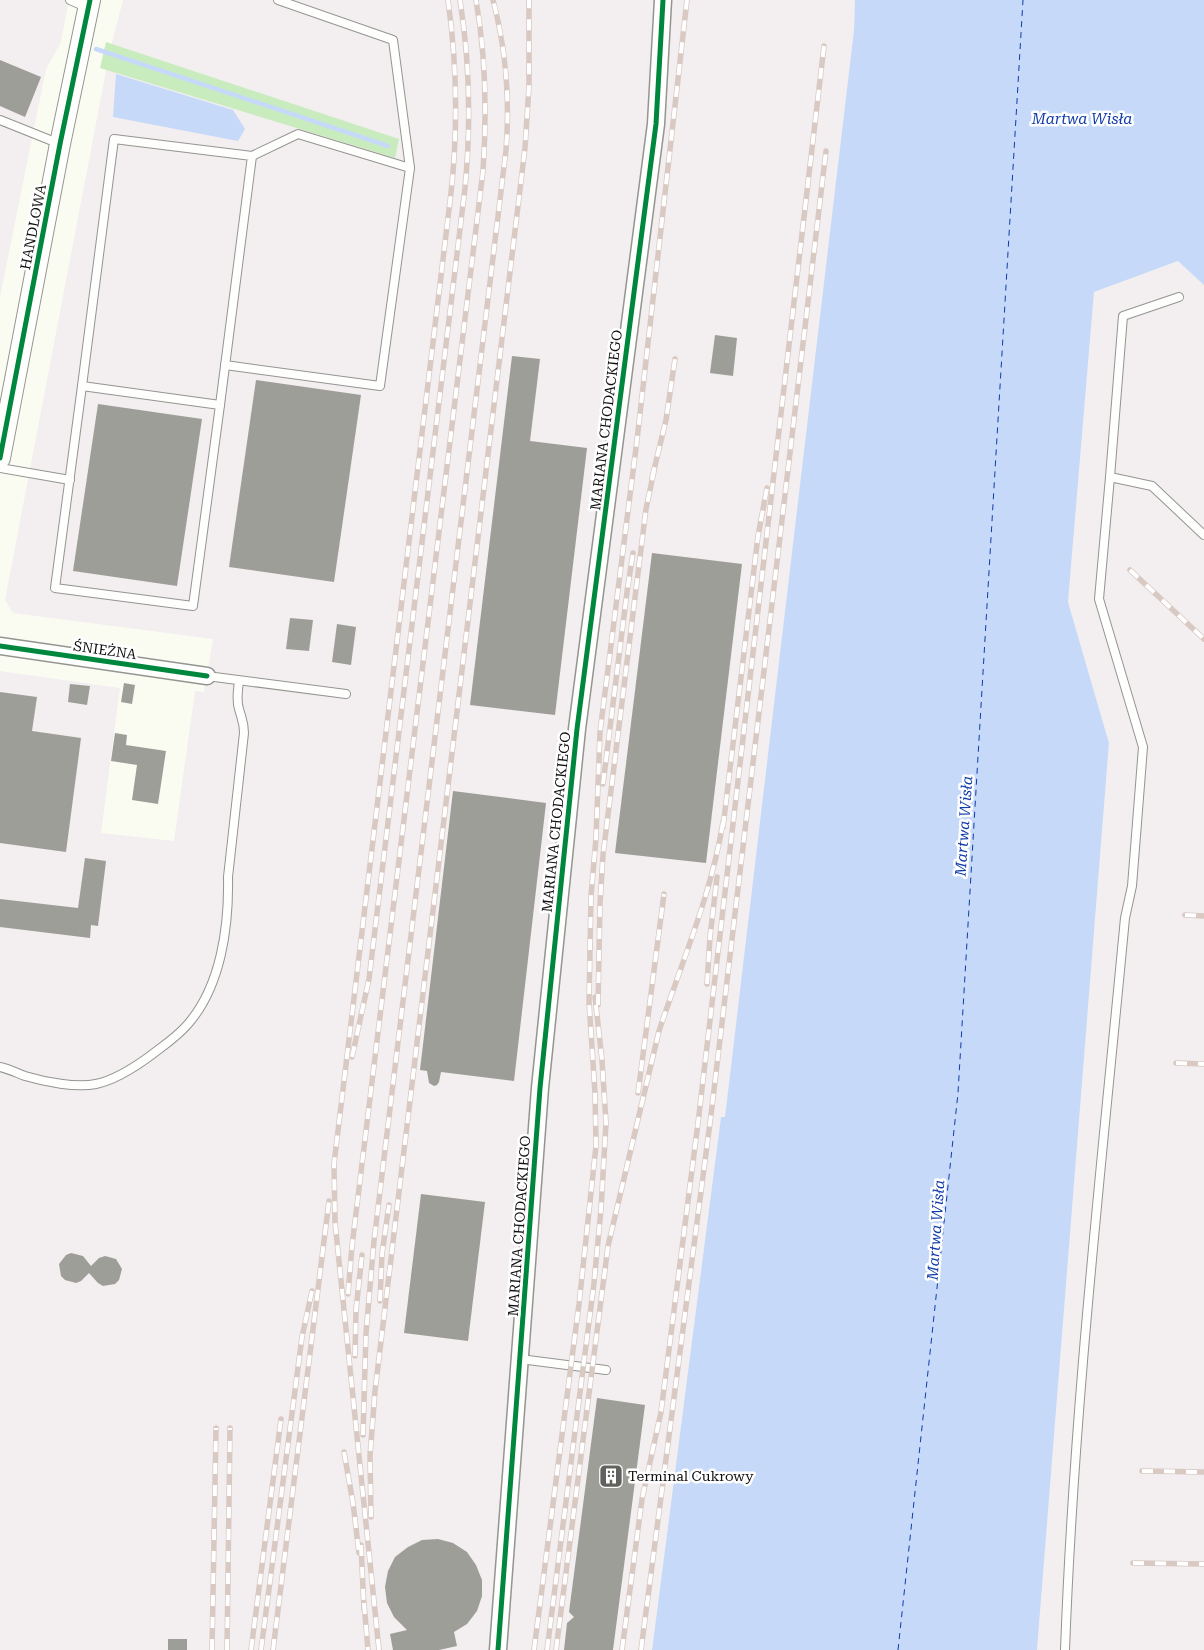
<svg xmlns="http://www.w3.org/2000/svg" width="1204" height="1650" viewBox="0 0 1204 1650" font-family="'Roboto Serif',serif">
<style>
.industrial{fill:#f3eeef}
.forest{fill:#c9ecbe}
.water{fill:#c6d9f8}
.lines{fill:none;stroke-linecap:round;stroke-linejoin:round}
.stream{stroke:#c6d9f8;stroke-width:4.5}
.ferry{stroke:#0f3ca9;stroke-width:1;stroke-dasharray:6 5;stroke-linecap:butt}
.building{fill:#9e9e98}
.service-casing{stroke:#949591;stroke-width:10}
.minor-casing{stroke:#949591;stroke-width:19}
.tertiary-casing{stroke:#949591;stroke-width:22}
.service{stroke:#fefffd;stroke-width:8}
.minor{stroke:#fefffd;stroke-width:16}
.tertiary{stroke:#fefffd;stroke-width:20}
.rail-casing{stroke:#d9c9c3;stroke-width:5.5}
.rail{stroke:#fff;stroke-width:4;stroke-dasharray:11;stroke-linecap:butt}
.cycleway-casing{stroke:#fff;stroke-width:8}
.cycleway{stroke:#00873e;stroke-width:5}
.labels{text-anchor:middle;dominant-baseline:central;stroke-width:5;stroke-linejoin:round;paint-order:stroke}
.street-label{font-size:14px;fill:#0e0e0e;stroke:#fff}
.poi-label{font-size:14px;fill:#0e0e0e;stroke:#fff;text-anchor:start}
.water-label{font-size:15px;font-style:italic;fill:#0f3ca9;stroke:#fff}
</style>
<rect width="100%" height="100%" fill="#fafcf2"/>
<g class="industrial">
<path d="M0,0h69l-8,42 -15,27 -46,228z"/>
<path d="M123,0h732l-1,30 -29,247 -100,841h-4l-69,532h-652v-979l120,17 -19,145 73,8 21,-150 9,1 9,-53 -200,-26 -8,-13 105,-550z"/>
<path d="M1178,261l26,24v1365h-167l72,-907 -41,-141 26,-310z"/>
</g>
<path class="forest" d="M106,42l293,97 -4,19 -295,-90z"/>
<g class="water">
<path d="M855,0h349v285l-26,-24 -84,31 -26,310 41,141 -72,907h-385l69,-533h4l129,-1087z"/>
<path d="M116,74l117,36 12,19 -7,12 -125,-24z"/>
</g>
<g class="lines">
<path class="stream" d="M96,49l292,97"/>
<path class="ferry" d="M898,1650l60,-557 65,-1093"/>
</g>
<g class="building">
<path d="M0,60l41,17 -16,40 -25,-11z"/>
<path d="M715,335l22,3 -4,38 -23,-3z"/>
<path d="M512,356l28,3 -10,82 57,7 -32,267 -85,-10z"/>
<path d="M256,380l105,15 -27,187 -105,-15z"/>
<path d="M98,404l104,15 -25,167 -104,-15z"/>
<path d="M652,553l90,11 -36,299 -91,-10z"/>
<path d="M290,618l23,2 -4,31 -23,-2z"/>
<path d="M337,624l19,3 -5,38 -19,-3z"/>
<path d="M124,683l11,2 -3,19 -11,-2z"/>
<path d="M70,684l20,2 -3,19 -19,-3z"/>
<path d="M0,692l37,5 -5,34 49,7 -15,114 -66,-9z"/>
<path d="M115,733l12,2 -1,10 40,6 -8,53 -26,-4 5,-35 -26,-4z"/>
<path d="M453,791l93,12 -32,278 -73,-9 -2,10 -2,3 -3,1 -5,-3 -2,-12 -7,-1z"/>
<path d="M85,858l21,3 -8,65 -7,-1 -1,13 -90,-11v-28l78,9z"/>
<path d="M421,1194l64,8 -17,139 -64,-8z"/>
<path d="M71,1253l12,3 8,10 8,-8 6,-2 11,3 6,10 -3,11 -4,4 -12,2 -5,-3 -9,-10 -8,8 -5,2 -11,-3 -4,-4 -2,-12 7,-9z"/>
<path d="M597,1398l48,7 -32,245h-49l3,-27 7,-6 -5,-5z"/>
<path d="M438,1539l15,4 14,9 9,13 6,15v16l-5,15 -10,13 -13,8 3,14 -18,4h-46l-3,-16 17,-4 -13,-13 -7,-14 -2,-16 3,-16 7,-14 13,-10 14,-7z"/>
<rect x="168" y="1639" width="19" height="11"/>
</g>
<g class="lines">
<g class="service-casing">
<g id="service">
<path d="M70,0l18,8"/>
<path d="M278,0l115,40 17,128"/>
<path d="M0,120l60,24"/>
<path d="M225,365l155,21 30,-218 -112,-34 -46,22"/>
<path d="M82,386l138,19 -27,201 -138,-18z"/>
<path d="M82,386l32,-247 138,17 -32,249"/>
<path d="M0,468l70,12"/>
<path d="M1110,477l13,-161 56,-19"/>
<path d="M207,676l139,18"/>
<path d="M0,1067c9,2 17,6 25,9 20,6 51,12 71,8 19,-4 39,-17 54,-28 13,-10 27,-19 38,-32 33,-38 41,-97 40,-147l16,-144c0,-11 -2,-13 -5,-24 -3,-9 -1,-19 0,-28"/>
<path d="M520,1359l86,11"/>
<path d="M1065,1650c9,-245 37,-489 60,-732l7,-32 11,-139 -44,-148 11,-122 42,9 52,49"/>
</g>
</g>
<g class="minor-casing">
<g id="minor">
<path d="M0,646l207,30"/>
<path d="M498,1650l42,-562 37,-359 79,-605 7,-124"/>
</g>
</g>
<g class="tertiary-casing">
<path id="tertiary" d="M0,458l60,-314 30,-144"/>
</g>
<use href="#service" class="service"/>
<use href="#minor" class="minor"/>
<use href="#tertiary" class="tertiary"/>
<g class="rail-casing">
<g id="rail">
<path d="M652,478l14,-58 9,-61"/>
<path d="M1130,570l74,69"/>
<path d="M603,784l24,-192 6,-39"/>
<path d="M723,827l35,-291 9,-48"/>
<path d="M1185,915l19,1"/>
<path d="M707,984l3,-47 7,-60"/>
<path d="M598,1005l2,-101 3,-49 43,-346 8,-38"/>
<path d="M352,1057l17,-78 96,-791c6,-63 5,-125 -5,-188"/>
<path d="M1176,1063l28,1"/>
<path d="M638,1093l26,-199"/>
<path d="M348,1294l4,-48 131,-1075c4,-58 3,-114 -7,-171"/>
<path d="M380,1301l2,-47 7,-49"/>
<path d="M355,1356l1,-46 6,-55"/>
<path d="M363,1435l3,-102 8,-92 132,-1091c4,-51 0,-101 -13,-150"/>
<path d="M344,1452l9,51 6,50"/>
<path d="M1142,1471l62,1"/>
<path d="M371,1517l-1,-61 5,-65 150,-1243 4,-62v-86"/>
<path d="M361,1545l3,64"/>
<path d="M1133,1563l71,1"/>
<path d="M364,1603l4,47"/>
<path d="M212,1650l4,-222"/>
<path d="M227,1650l3,-222"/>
<path d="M251,1650l30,-231"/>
<path d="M261,1650l41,-313 10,-46"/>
<path d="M273,1650l56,-449"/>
<path d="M379,1650l-44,-428 -1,-58 117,-971c7,-64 6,-129 -3,-193"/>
<path d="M534,1650l45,-346 17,-158 -1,-53 -6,-91 2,-106 5,-58 4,-106 37,-292 50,-440"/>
<path d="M547,1650l47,-367 7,-74 5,-86 -4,-63 -7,-63"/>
<path d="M556,1650l52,-404 51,-215c23,-70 52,-135 64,-209"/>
<path d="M622,1650l20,-151 19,-87 37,-289 126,-1077"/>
<path d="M641,1650l70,-535 115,-964"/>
</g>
</g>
<use href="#rail" class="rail"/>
<g class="cycleway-casing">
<g id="cycleway">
<path d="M0,458l60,-314 30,-144"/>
<path d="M0,646l207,30"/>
<path d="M498,1650l42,-562 37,-359 79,-605 7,-124"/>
</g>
</g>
<use href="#cycleway" class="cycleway"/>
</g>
<defs>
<g id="building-square" transform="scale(1.25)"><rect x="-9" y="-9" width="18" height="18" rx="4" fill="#61615e" stroke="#fff"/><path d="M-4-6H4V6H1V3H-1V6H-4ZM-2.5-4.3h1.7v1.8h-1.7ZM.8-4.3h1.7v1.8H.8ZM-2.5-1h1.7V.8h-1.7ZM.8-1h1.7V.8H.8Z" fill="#fff"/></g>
</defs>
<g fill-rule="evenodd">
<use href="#building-square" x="611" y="1476"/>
</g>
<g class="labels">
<g class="street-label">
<text transform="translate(33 227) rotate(-79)">HANDLOWA</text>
<text transform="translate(606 420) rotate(-83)">MARIANA CHODACKIEGO</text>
<text transform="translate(105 650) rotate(8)">ŚNIEŻNA</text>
<text transform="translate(556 822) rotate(-84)">MARIANA CHODACKIEGO</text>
<text transform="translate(519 1226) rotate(-86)">MARIANA CHODACKIEGO</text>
</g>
<g class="poi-label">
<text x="628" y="1476">Terminal Cukrowy</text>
</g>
<g class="water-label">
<text x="1082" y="119">Martwa Wisła</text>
<text transform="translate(964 826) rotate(-86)">Martwa Wisła</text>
<text transform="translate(936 1230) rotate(-86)">Martwa Wisła</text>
</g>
</g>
</svg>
